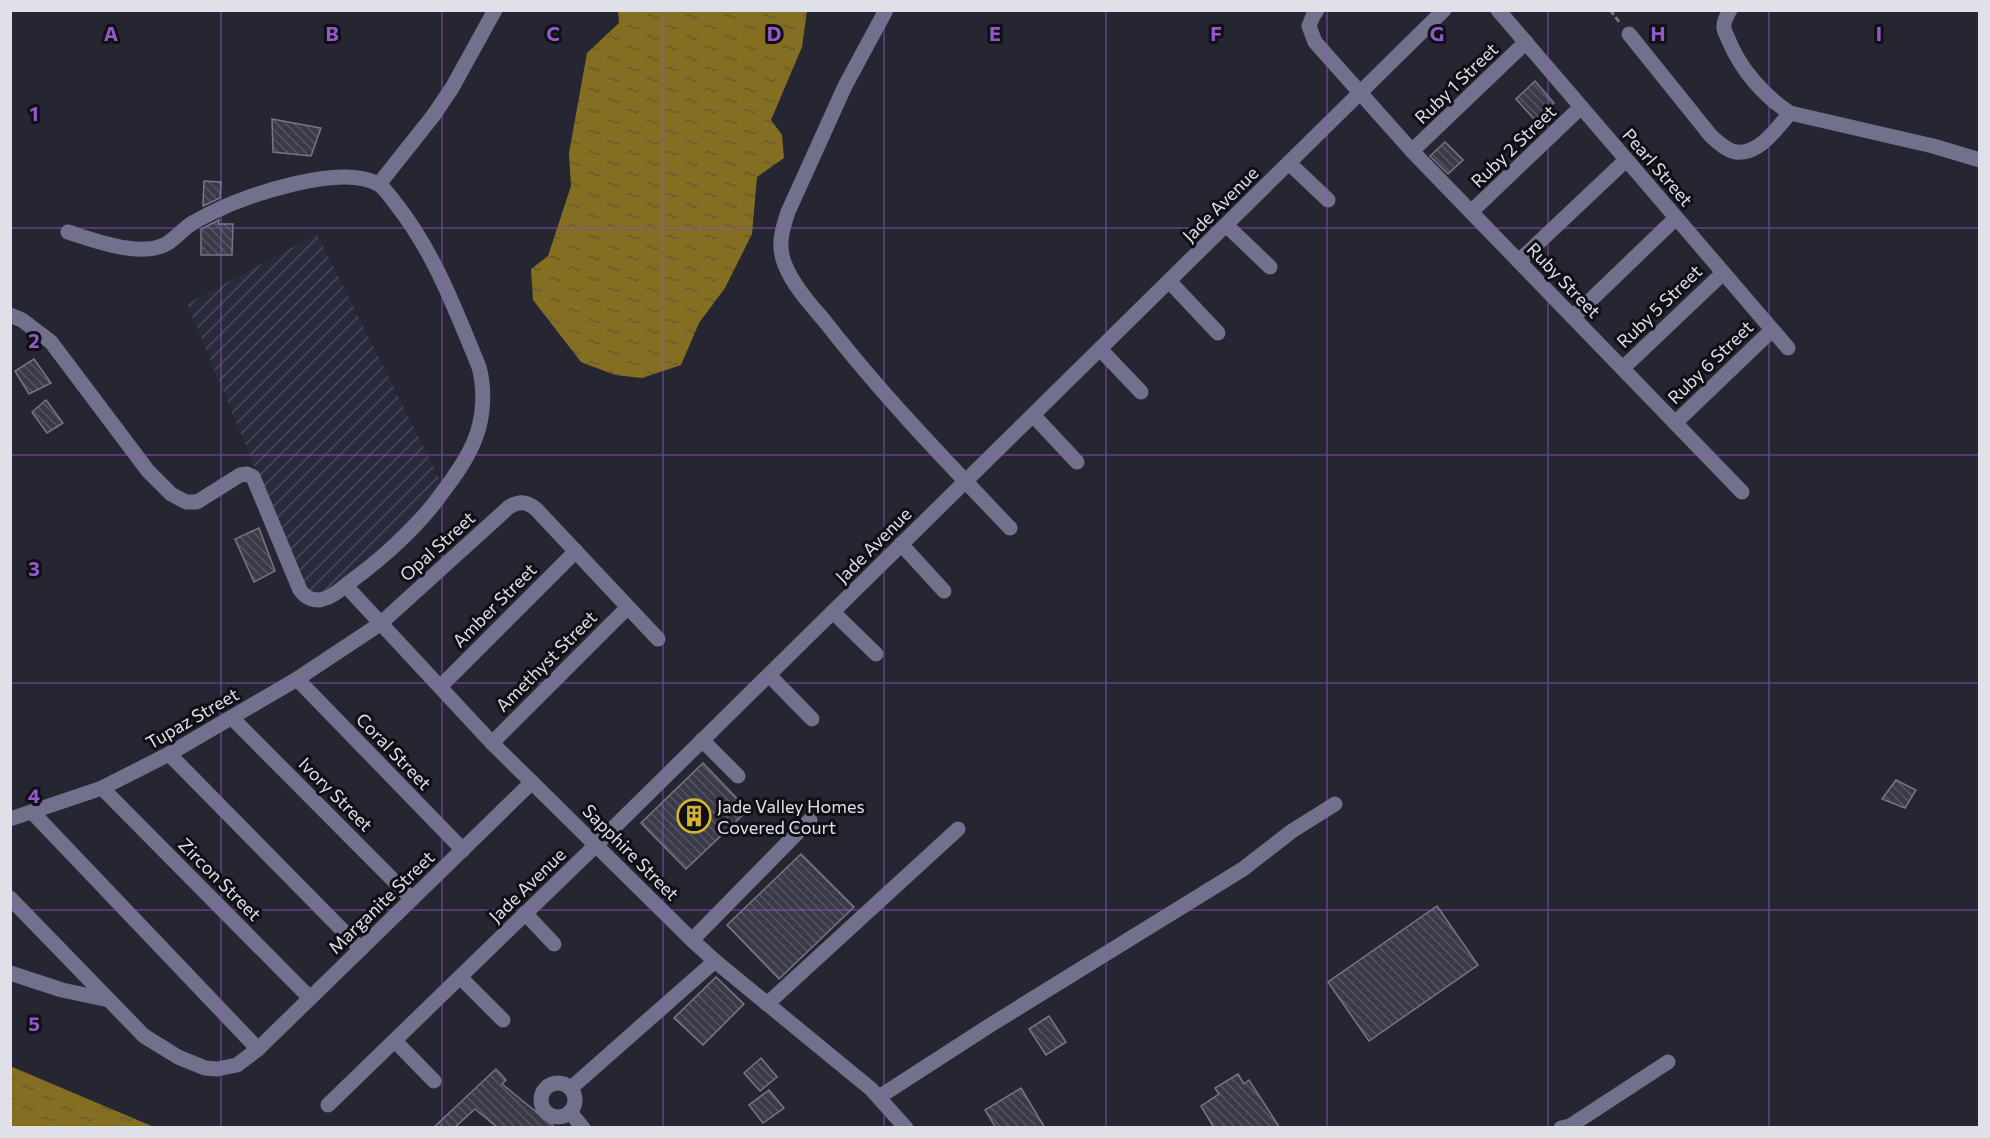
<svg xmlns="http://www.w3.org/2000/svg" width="1990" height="1138" viewBox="0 0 1990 1138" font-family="Commissioner,sans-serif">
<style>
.industrial{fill:url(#industrial-furrows)}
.water{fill:url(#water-ripples)}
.building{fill:url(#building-back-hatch);stroke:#767686;stroke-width:1.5}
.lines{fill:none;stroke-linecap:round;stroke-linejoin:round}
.path{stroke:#72737d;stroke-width:3;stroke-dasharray:6 3;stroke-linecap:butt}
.minor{stroke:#71718d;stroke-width:15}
.grid{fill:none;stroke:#9459c9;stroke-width:1.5;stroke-opacity:0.55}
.labels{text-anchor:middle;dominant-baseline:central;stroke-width:6;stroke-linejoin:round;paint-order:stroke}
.street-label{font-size:18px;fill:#dfe0e8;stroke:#0f0f15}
.poi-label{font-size:18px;fill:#dfe0e8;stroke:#0f0f15;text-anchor:start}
.grid-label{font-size:20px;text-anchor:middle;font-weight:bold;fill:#9459c9;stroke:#0f0f15;stroke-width:6;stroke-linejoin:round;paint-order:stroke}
</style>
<defs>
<pattern id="industrial-furrows" width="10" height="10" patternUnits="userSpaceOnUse" patternTransform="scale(1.5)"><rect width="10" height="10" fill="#2a2a3d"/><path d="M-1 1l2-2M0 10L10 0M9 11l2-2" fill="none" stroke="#484959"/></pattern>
<pattern id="water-ripples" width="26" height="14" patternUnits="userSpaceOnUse" patternTransform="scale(1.5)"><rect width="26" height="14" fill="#836e21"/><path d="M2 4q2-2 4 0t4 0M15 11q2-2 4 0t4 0" fill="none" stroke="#665b32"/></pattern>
<pattern id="building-back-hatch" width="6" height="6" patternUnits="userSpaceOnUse" patternTransform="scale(1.5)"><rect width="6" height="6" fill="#3a3a48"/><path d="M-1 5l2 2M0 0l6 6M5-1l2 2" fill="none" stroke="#565662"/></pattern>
</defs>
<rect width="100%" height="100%" fill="#262632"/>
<path class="industrial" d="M317,234l125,250 -37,43 -34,32 -44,31 -9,3 -8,-1 -5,-4 -118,-284z"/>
<g class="water">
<path d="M618,11h189l-5,36 -31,73 11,15 2,23 -27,19 -5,57 -27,54 -26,35 -18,42 -39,13 -27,-3 -34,-13 -48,-62 -2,-31 17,-13 23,-70 -2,-33 18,-100 32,-30z"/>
<path d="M10,1066l144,61h-143z"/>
</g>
<g class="building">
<path d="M1535,81l19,22 -19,17 -19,-21z"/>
<path d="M272,119l49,9 -10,28 -38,-4z"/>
<path d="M1445,142l18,18 -15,14 -18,-18z"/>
<path d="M204,181l17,1 -1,16 -17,8z"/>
<path d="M219,220l-1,4h15l-1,31h-31v-26z"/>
<path d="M34,359l17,24 -22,11 -14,-23z"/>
<path d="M46,400l17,23 -16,10 -15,-21z"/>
<path d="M259,528l16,43 -21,11 -19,-43z"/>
<path d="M703,763l45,47 -62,59 -45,-46z"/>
<path d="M1896,780l20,10 -11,18 -23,-9z"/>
<path d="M801,854l53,53 -75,72 -52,-54z"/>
<path d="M1437,906l41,59 -109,76 -41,-59z"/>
<path d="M716,977l28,27 -41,41 -29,-27z"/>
<path d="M1049,1016l17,26 -20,13 -17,-26z"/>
<path d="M761,1058l16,19 -17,14 -16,-18z"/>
<path d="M496,1069l10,11 -4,4 54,44h-58l-23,-19 -21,19h-21z"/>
<path d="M1238,1074l6,10 5,-4 31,48h-66l-13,-22 18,-12 -4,-6z"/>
<path d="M1021,1088l24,40h-49l-11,-18z"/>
<path d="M769,1090l15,18 -21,15 -14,-18z"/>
</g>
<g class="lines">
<path class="path" d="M1610,10l10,13"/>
<g class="minor">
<path d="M886,10l-41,76 -57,126c-6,18 -11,34 -3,53 9,22 27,41 42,59 56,72 120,138 183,204"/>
<path d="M1317,10l-4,6 -4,10 6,16 97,109 330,341"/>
<path d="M1498,10l290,338"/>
<path d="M1730,10c-3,5 -7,12 -6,18 0,4 4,9 5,13 12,29 35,55 61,72l143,33 47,14"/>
<path d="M1629,34l82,102c7,6 16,15 25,16 23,3 41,-24 54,-39"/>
<path d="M1412,151l114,-109"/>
<path d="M1289,163l39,37"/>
<path d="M379,184l54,-68 19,-28 43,-78"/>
<path d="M1471,212l110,-105"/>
<path d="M1226,225l44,42"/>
<path d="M1519,261l107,-101"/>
<path d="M1169,281l49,52"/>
<path d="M10,315l12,5 29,22 97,129 23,23 15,8h11l43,-27 7,-1 6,3 47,113c5,7 13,12 23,9 10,-2 19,-11 27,-17 34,-25 67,-54 92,-89 12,-16 26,-35 33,-54 9,-22 10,-50 4,-72 -23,-56 -45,-115 -83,-163 -5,-6 -11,-16 -18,-20 -38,-21 -130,11 -167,29 -7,4 -14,7 -20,11 -9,6 -16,15 -25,20 -26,14 -73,-4 -98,-12"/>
<path d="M1573,317l103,-99"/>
<path d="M1100,349l41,43"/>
<path d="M1623,368l100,-95"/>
<path d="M1033,415l44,47"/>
<path d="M1675,423l97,-93"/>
<path d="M901,544l43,47"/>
<path d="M346,586l146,157 200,197 23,21 156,128 35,39"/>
<path d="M833,612l43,42"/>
<path d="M769,675l43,44"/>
<path d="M297,679l166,171"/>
<path d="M440,687l136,-136"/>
<path d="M232,718l180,181"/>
<path d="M702,740l36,36"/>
<path d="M492,743l136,-136"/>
<path d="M169,754l192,195"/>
<path d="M102,788l208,210"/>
<path d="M33,813l225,236"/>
<path d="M10,819l92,-31 67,-34 128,-75 83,-55 129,-117c10,-6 17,-6 27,2l122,130"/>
<path d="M10,898l134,138 18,11 16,10 27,11 12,1 20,-4 21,-16 274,-267"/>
<path d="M525,913l29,31"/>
<path d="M692,940l118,-120"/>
<path d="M10,973l52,17 47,10"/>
<path d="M460,977l43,43"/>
<path d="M767,1004l191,-175"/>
<path d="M395,1041l39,40"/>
<circle cx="558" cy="1100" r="17"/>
<path d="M571,1088l144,-127"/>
<path d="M879,1097l113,-73 251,-155 49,-38 43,-27"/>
<path d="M328,1105l269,-261 847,-834"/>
<path d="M570,1112l13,16"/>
<path d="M1561,1128l9,-2 98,-64"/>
</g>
</g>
<path class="grid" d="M221,10v1118M442,10v1118M663,10v1118M884,10v1118M1106,10v1118M1327,10v1118M1548,10v1118M1769,10v1118M10,228h1970M10,455h1970M10,683h1970M10,910h1970"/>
<defs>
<g id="building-ring" transform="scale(1.725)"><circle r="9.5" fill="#0f0f15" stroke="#d6b534" stroke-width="1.5"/><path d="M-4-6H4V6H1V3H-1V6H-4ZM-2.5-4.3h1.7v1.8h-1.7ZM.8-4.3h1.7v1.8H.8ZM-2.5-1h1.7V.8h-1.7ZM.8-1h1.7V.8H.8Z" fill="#d6b534"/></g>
</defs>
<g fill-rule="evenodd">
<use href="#building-ring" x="694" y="816"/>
</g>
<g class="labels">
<g class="street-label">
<text transform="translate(1456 83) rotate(-44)">Ruby 1 Street</text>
<text transform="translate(1513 146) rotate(-44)">Ruby 2 Street</text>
<text transform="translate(1658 167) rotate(49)">Pearl Street</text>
<text transform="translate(1220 204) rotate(-45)">Jade Avenue</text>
<text transform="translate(1564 280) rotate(46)">Ruby Street</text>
<text transform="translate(1659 306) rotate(-44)">Ruby 5 Street</text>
<text transform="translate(1710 362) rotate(-44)">Ruby 6 Street</text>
<text transform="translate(873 545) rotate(-45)">Jade Avenue</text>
<text transform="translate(437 546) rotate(-42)">Opal Street</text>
<text transform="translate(494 605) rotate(-45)">Amber Street</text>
<text transform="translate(546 661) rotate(-45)">Amethyst Street</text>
<text transform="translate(192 718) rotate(-30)">Tupaz Street</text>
<text transform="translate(394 751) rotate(46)">Coral Street</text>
<text transform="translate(336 794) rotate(45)">Ivory Street</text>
<text transform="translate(631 852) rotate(45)">Sapphire Street</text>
<text transform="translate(220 879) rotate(45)">Zircon Street</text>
<text transform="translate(527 885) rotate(-44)">Jade Avenue</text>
<text transform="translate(381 902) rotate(-44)">Marganite Street</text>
</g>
<g class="poi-label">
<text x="717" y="806">Jade Valley Homes<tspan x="717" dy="21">Covered Court</tspan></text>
</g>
</g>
<g class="grid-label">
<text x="111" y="41">A</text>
<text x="332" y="41">B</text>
<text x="553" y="41">C</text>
<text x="774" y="41">D</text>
<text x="995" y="41">E</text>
<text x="1216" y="41">F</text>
<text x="1437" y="41">G</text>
<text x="1658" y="41">H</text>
<text x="1879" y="41">I</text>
<text x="34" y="121">1</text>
<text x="34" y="348">2</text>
<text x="34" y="576">3</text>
<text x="34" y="803">4</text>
<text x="34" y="1031">5</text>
</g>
<rect width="1990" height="1138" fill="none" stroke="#dfe0e8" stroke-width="24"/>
</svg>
